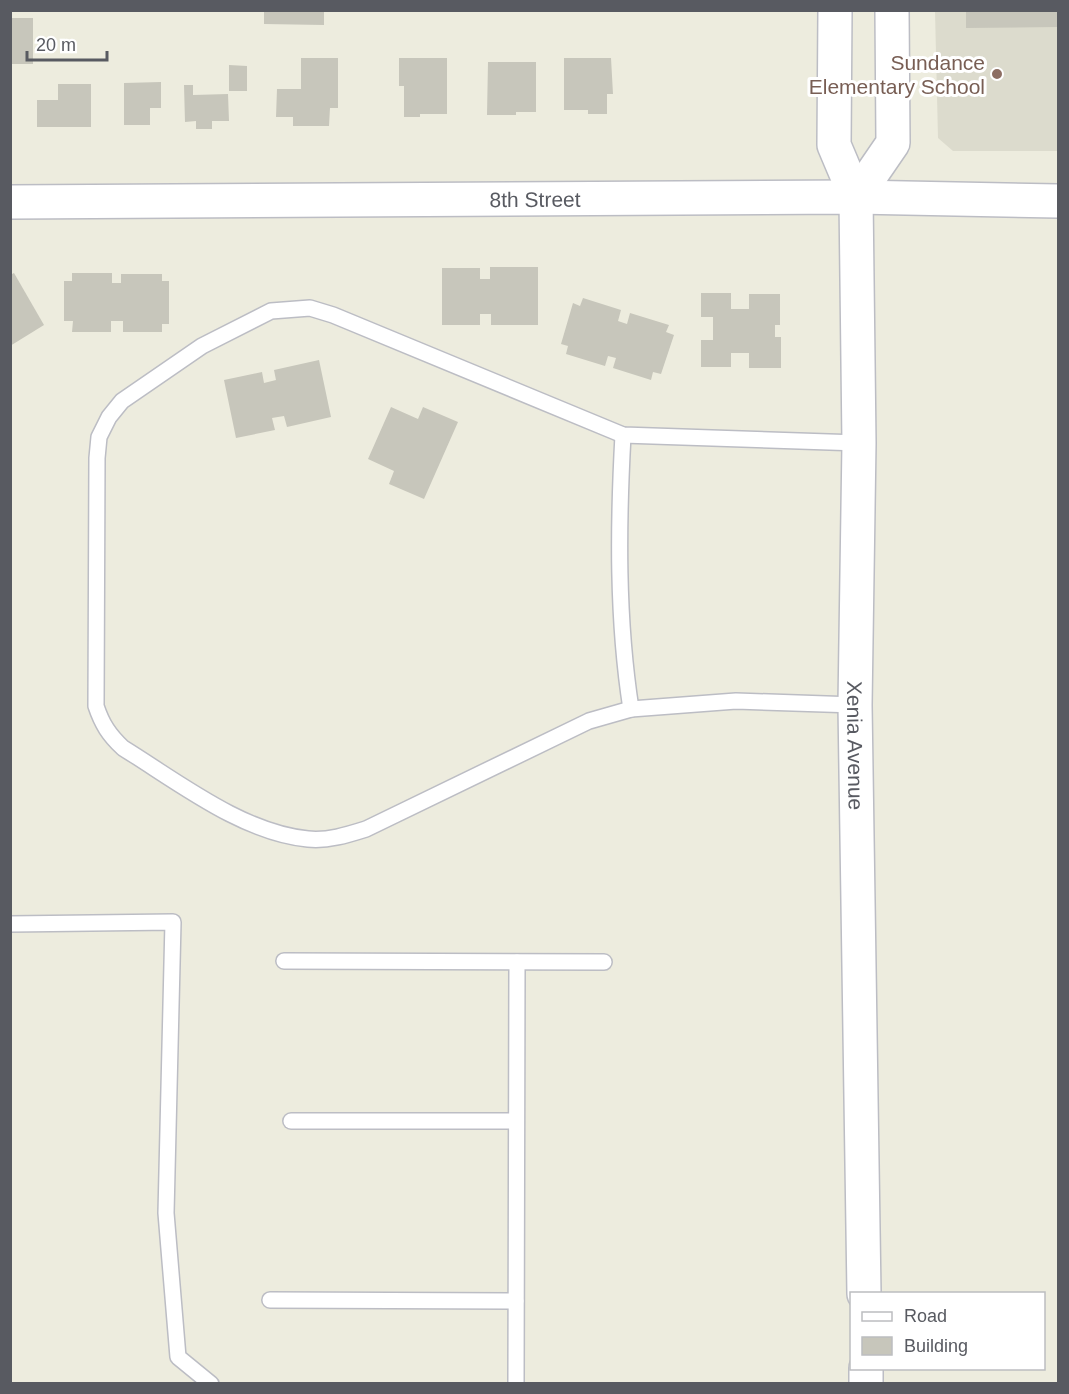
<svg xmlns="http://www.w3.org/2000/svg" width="1069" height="1394" viewBox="0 0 1069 1394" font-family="Helvetica,sans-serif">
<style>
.education{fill:#dcdbcd}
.building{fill:#c7c6bb}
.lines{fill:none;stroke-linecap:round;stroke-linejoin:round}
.service-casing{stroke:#bcbdc4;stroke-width:18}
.tertiary-casing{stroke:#bcbdc4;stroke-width:36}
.service{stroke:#fff;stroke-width:15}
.tertiary{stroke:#fff;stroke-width:33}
.education-dot{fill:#8d6e63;stroke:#fff;stroke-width:2}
.labels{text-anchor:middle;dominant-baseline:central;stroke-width:6;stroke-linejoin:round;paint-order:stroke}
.education-label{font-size:21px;fill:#785e54;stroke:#fff;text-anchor:end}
.street-label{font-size:21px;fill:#585a61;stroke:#fff}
</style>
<rect width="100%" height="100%" fill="#edecde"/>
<path class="education" d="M935,11h123v140h-105l-15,-13z"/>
<g class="building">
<path d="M264,10h60v15l-60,-1z"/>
<path d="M966,10h92v17l-92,1z"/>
<rect x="10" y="18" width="23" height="46"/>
<path d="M301,58h37v50h-8l-1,18h-36v-9h-17l1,-28h24z"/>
<path d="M399,58h48v56h-27v3h-16v-31h-5z"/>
<path d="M564,58h47l2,36h-6v20h-19v-4h-24z"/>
<path d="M488,62h48v50h-20v3h-29z"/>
<path d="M229,65l18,1v25h-18z"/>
<path d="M161,82v26h-11v17h-26v-42z"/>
<path d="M58,84h33v43h-54v-27h21z"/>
<path d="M184,85h9v10l35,-1 1,27h-17v8h-16v-8l-11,1z"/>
<path d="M490,267h48v58h-47v-11h-11v11h-38v-57h38v11h10z"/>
<path d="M14,273l30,52 -34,21v-71z"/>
<path d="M72,273h40v10h9v-9h41v7h7v43h-7v8h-39v-11h-12v11h-39l1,-11h-9v-40h8z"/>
<path d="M701,293h30v16h18v-15h31v31h-5v12h6v31h-32v-15h-18v14h-30v-27h12v-23h-12z"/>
<path d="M583,298l38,12 -3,11 9,3 3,-11 39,12 -3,7 8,3 -13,39 -8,-2 -2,8 -38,-12 3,-10 -8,-2 -3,10 -39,-12 2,-8 -7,-2 12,-41 7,3z"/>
<path d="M319,360l12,57 -44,10 -3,-11 -12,2 3,12 -39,8 -12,-58 38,-8 2,11 12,-3 -2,-10z"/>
<path d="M391,407l27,12 5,-12 35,15 -34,77 -35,-15 5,-13 -26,-12z"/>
</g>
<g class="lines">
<g class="service-casing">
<g id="service">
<path d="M623,435c-5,91 -6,184 8,274"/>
<path d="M855,705l-119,-4 -105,8 -42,12 -223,108c-19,6 -38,12 -58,10 -65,-6 -130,-57 -185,-91 -14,-13 -21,-24 -27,-42l1,-248 2,-21 10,-20 13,-16 80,-55 69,-35 39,-3 23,7 290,120 236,8"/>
<path d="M10,924l163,-2 -7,291 12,144 33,27"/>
<path d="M284,961l320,1"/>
<path d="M291,1121h225"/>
<path d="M270,1300l246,1"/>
<path d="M516,1384l1,-422"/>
</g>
</g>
<g class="tertiary-casing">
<g id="tertiary">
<path id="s1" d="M835,10l-1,135 22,52 3,246 -4,262 9,589"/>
<path d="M856,197l37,-54 -1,-133"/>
<path id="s2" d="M10,202l846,-5 202,4"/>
<path d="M866,1368v16"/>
</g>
</g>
<use href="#service" class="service"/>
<use href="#tertiary" class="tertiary"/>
</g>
<circle class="education-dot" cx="997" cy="74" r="6"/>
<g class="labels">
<g class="education-label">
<text x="985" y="62">Sundance<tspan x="985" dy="24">Elementary School</tspan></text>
</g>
<g class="street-label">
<text stroke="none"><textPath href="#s2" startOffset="525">8th Street</textPath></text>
<text stroke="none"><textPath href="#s1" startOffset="740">Xenia Avenue</textPath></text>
</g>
</g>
<rect width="1069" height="1394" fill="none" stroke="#585a61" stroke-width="24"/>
<rect x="850" y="1292" width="195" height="78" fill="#ffffff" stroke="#bcbdc0" stroke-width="1.5"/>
<rect x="862" y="1312" width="30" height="9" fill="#ffffff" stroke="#bcbdc0" stroke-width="1.5"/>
<text x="904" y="1322" font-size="18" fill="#585a61">Road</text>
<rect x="862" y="1337" width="30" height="18" fill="#c7c6bb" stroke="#bcbdc0" stroke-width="1.5"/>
<text x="904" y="1352" font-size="18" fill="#585a61">Building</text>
<path d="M27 51v9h80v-9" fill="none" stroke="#585a61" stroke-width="3"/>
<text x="36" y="51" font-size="18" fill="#585a61" stroke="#ffffff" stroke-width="4.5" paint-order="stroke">20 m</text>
</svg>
